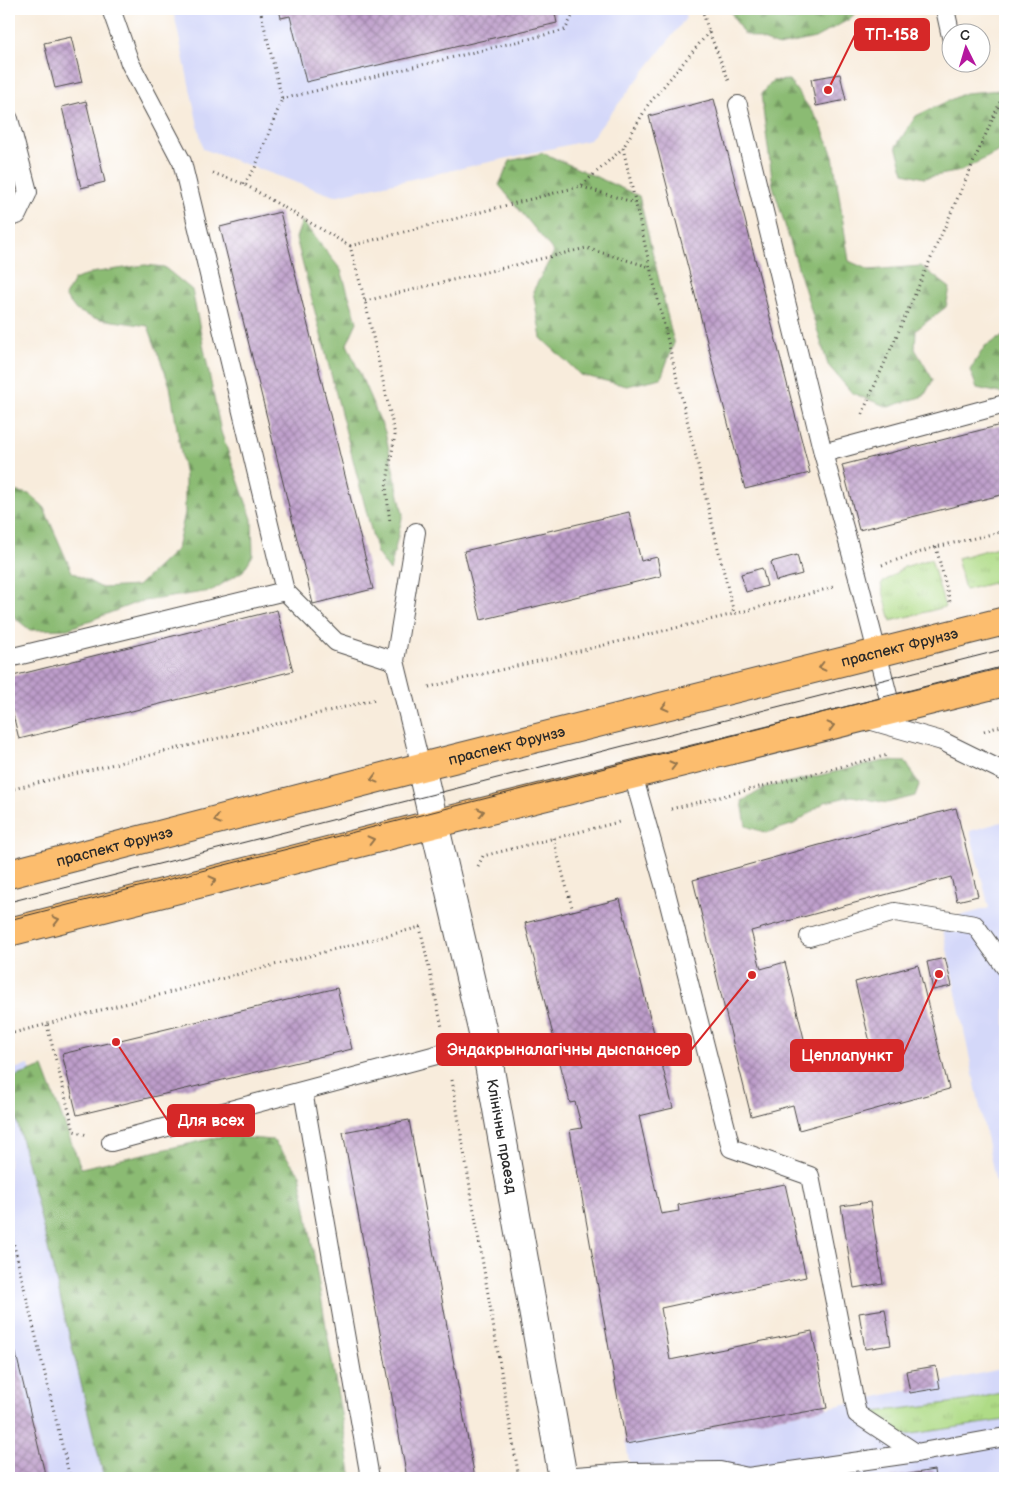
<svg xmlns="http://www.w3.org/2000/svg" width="1014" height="1487" viewBox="0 0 1014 1487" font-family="'Balsamiq Sans',sans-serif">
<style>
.built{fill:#d4d8f9}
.grass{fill:url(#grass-tufts);stroke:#6d8358}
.forest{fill:url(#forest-firs);stroke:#5b734f}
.building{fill:url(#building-cross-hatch)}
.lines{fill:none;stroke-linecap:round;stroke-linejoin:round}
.lane-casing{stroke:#4a4846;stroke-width:20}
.street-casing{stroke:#4a4846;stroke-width:30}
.primary-casing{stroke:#4a4846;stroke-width:30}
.path{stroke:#4a4846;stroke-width:3;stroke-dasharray:1 4;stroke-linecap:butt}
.lane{stroke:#fff;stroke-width:18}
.street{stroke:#fff;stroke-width:28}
.primary{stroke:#fcbd6e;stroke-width:28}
.tram{stroke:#2b2b2b;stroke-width:1}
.oneway{stroke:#94744c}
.labels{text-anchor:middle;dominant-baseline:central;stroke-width:4;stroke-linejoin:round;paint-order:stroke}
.street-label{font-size:15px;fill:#2b2b2b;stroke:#fff}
.leader{fill:none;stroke:#d62828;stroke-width:2}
.callout-dot{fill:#d62828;stroke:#fff;stroke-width:2}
.callout{fill:#d62828;stroke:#d62828;stroke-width:2}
.callout-label{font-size:16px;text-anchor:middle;font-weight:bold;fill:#fff}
</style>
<defs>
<pattern id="grass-tufts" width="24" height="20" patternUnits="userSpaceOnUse" patternTransform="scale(1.25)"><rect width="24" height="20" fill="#afdb86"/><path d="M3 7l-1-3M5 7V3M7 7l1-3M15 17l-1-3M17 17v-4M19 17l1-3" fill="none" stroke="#97bc74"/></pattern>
<pattern id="forest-firs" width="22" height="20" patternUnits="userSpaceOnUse" patternTransform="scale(1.25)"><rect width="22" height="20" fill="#8bbb73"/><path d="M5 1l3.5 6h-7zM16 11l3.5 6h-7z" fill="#72985f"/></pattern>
<pattern id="building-cross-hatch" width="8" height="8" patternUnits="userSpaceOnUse" patternTransform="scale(1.25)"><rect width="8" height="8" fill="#bd9dca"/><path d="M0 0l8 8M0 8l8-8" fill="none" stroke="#9a80a4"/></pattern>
</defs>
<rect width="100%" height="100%" fill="#fff"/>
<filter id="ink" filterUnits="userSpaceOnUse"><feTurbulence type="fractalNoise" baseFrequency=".02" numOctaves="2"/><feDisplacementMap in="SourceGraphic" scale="10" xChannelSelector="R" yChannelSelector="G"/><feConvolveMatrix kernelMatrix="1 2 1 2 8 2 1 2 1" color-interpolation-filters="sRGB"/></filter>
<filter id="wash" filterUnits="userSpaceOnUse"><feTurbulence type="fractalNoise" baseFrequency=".0096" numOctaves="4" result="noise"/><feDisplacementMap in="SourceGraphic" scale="20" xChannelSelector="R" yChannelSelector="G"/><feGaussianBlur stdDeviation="1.12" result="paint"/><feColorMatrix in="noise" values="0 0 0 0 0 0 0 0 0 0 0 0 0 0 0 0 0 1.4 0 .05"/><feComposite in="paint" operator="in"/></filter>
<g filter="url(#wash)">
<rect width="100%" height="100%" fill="#f8ecdc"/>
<g class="built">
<path d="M173,9h510l3,9 -96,122 -256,56 -131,-47z"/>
<path d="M1005,821v406l-64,-306 48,-13 -19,-77z"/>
<path d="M29,1065l35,123 196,290h-251v-408z"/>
<path d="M1005,1368v110h-373l-6,-34 201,-36z"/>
</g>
<g class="grass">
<path d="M1005,545v35l-40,10 -8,-32z"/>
<path d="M931,559l14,48 -54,14 -10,-37 23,-17z"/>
<path d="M1005,1392v28l-106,16 -25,-24 92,-11z"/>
</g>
<g class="forest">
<path d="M729,9h131l-12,11 -33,18 -36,8 -36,-13z"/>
<path d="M789,80l31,43 13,33 16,105 20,9 52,-4 29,22 -4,19 -30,23 -1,19 18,31 -9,16 -36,11 -36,-14 -24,-28 -55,-179 -12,-92 11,-13z"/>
<path d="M1001,90l4,2v56l-44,23 -37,7 -20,-5 -8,-27 20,-30 49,-23z"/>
<path d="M543,153l96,43 35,147 -13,35 -34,8 -46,-11 -40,-37 -8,-47 21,-39 -55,-67 11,-24z"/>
<path d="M302,221l39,49 16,52 -10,22 38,88 18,82 -13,57 -13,-18 -81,-315z"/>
<path d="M145,265l19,2 28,23 29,142 31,87 1,36 -10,16 -32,20 -73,11 -70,27 -38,1 -15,-12 -6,-13v-113l3,-1 17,3 14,12 29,66 30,16 36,-2 39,-37 8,-36v-36l-15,-91 -22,-60 -55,-8 -17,-8 -11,-14 9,-16 17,-7z"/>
<path d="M1005,335v59l-28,-6 -7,-18 15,-24z"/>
<path d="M884,761l22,1 13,23 -4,11 -28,7 -35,-7 -27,6 -31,22 -28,9 -20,-7 -4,-25 25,-14z"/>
<path d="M43,1067l38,101 143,-32 49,4 27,34 52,304h-248l-95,-390v-9z"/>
</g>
<g id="blocks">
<g class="building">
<path d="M279,9h31v2l9,-2h235l3,14 -251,59 -16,-66 -9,2z"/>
<path d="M71,37l11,45 -27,6 -11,-45z"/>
<path d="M840,74l6,26 -30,6 -5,-27z"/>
<path d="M714,99l96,374 -65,16 -96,-373z"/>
<path d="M86,101l19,81 -24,6 -19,-81z"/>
<path d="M280,212l93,377 -60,15 -93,-377z"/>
<path d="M1005,424v70l-146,36 -17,-65z"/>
<path d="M629,512l12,49 16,-4 4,19 -180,44 -17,-69z"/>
<path d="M797,555l5,19 -26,7 -5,-19z"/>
<path d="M762,568l5,18 -21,6 -5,-18z"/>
<path d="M277,610l16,61 -274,68 -10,-41v-21z"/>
<path d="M956,808l22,88 -21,5 -6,-24 -200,54 10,38 24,-7 24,97 61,-17 -15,-60 63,-17 31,124 -150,41 -6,-25 -42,11 -58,-236 195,-54z"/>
<path d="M620,899l53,209 -34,8 22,98 18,-3 -1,-6 107,-21 21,93 -145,31 9,52 142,-29 15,77 -201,36 -56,-314 12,-2 -7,-26 -5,1 -45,-180z"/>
<path d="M945,958l7,28 -19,4 -6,-28z"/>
<path d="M337,988l15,61 -275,66 -15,-61z"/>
<path d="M409,1120l66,358h-68l-39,-210 -25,-136z"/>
<path d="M870,1202l13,81 -29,5 -13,-82z"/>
<path d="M885,1309l6,36 -26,4 -6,-36z"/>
<path d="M9,1325l37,153h-37z"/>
<path d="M936,1366l4,22 -30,5 -4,-22z"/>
<path d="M934,1470l1,8h-44v-1z"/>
</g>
</g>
</g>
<g filter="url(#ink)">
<use href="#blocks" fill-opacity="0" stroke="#4a4846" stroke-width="1"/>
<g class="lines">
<g class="lane-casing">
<g id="lane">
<path d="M111,9l19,54 52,99 103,429 51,51 59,19"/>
<path d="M945,9l7,32"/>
<path d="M738,105l85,348 34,121 35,137"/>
<path d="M9,119l19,73 -11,23 -8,2"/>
<path d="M823,453l182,-49"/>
<path d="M416,532l-21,129 26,106"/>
<path d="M9,658l276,-67"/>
<path d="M865,719l77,22 63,31"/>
<path d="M633,775l32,113 66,260 79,28 47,238 59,39"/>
<path d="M809,937l86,-25 80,13 30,42"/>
<path d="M303,1091l67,387"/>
<path d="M111,1142l374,-100"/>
<path d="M562,1477l69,-5 89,-1 28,6 168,-24 89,-16"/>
</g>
</g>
<g class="street-casing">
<g id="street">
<path id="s1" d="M421,767l64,275 78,436"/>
</g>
</g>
<g class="primary-casing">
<g id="primary">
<path id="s2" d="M9,874l412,-107 584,-146"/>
<path d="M9,932l425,-108 571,-142"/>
</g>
</g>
<g class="path">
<path d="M702,9l7,23 20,49"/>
<path d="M709,32l-61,73 -25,43 27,119 84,347"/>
<path d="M282,99l283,-69 10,-19v-2"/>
<path d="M213,173l31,11 106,62 15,55 30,134 -9,52 4,36"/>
<path d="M244,184l11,-16 27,-69 -22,-90"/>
<path d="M582,187l54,16"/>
<path d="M350,246l231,-60 42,-38"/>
<path d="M365,301l221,-53 64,19"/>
<path d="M862,414l139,-314 4,-15"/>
<path d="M936,547l14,55"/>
<path d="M882,565l54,-18 69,-16"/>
<path d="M429,687l305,-73 100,-27"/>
<path d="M984,731l21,-6"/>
<path d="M9,773l4,16"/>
<path d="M9,790l368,-91"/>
<path d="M671,809l217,-54"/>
<path d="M553,838l20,73"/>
<path d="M478,866l5,-10 136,-34"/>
<path d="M420,927l22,100"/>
<path d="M47,1025l27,106 13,4"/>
<path d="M9,1034l415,-108"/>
<path d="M452,1080l67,398"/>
<path d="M9,1225l61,253"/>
</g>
<use href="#lane" class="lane"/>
<use href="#street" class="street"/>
<use href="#primary" class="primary"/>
<g class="tram">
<path d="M9,902l996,-253"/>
<path d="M9,920l996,-254"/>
</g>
</g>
<defs><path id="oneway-chevron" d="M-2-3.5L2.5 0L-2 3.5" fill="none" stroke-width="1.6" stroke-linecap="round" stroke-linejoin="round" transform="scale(1.25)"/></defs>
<g class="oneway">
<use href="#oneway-chevron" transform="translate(822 667) rotate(166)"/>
<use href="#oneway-chevron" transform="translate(665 707) rotate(166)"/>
<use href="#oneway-chevron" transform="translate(831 726) rotate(-14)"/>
<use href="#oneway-chevron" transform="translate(673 765) rotate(-14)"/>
<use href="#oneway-chevron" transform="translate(374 779) rotate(165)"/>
<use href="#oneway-chevron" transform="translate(481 812) rotate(-14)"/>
<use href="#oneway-chevron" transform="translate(217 820) rotate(165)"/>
<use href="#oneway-chevron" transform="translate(371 840) rotate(-14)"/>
<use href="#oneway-chevron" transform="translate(213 880) rotate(-14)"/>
<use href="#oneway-chevron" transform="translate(56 920) rotate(-14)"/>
</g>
</g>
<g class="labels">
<g class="street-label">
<text stroke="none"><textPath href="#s2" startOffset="919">праспект Фрунзэ</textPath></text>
<text stroke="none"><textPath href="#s2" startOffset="514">праспект Фрунзэ</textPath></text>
<text stroke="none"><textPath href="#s2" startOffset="109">праспект Фрунзэ</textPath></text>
<text stroke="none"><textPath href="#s1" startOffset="378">Клінічны праезд</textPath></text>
</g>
</g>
<path class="leader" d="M828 90L855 35M752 975L691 1050M939 974L903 1055M116 1042L168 1121"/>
<g class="callout-dot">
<circle cx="828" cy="90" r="5"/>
<circle cx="752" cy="975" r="5"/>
<circle cx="939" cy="974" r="5"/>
<circle cx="116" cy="1042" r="5"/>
</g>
<g class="callout">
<rect x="855" y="19" width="74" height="31" rx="5"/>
<rect x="437" y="1034" width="254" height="31" rx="5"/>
<rect x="791" y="1040" width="112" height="31" rx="5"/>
<rect x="168" y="1105" width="86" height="31" rx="5"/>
</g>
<g class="callout-label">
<text x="892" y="40">ТП-158</text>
<text x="564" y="1055">Эндакрыналагічны дыспансер</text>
<text x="847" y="1061">Цеплапункт</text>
<text x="211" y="1126">Для всех</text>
</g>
<rect width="1014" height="1487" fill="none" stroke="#fff" stroke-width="30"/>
<g transform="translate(966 48) rotate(355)"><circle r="24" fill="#ffffff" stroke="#aaaaaa"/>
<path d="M0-4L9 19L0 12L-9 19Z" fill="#b5179e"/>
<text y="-8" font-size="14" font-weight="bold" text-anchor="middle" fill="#2b2b2b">С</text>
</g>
</svg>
